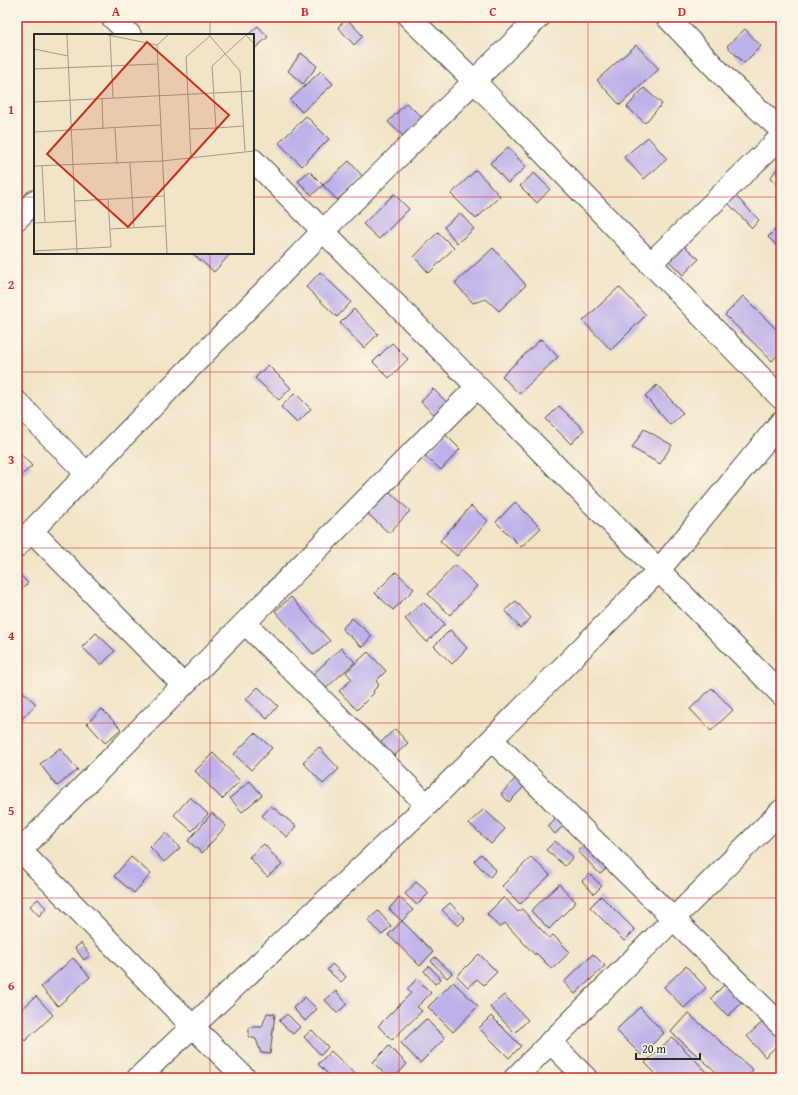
<svg xmlns="http://www.w3.org/2000/svg" width="798" height="1095" viewBox="0 0 798 1095" font-family="'Gentium Book Plus',serif">
<style>
.building{fill:#beb0e9}
.lines{fill:none;stroke-linecap:round;stroke-linejoin:round}
.minor-casing{stroke:#494742;stroke-width:24}
.minor{stroke:#fff;stroke-width:22}
.grid{fill:none;stroke:#d62828;stroke-width:1;stroke-opacity:0.55}
.inset-road{fill:none;stroke:#a29a89;stroke-width:1}
.view{fill:#c8321e;fill-opacity:0.15;stroke:#c8321e;stroke-width:2}
.inset-edge{fill:none;stroke:#2b2b2b;stroke-width:2}
.neatline{fill:none;stroke:#d62828;stroke-width:1.5}
.grid-label{font-size:13px;text-anchor:middle;font-weight:bold;fill:#d62828}
</style>
<rect width="100%" height="100%" fill="#fcf5e5"/>
<filter id="ink" filterUnits="userSpaceOnUse"><feTurbulence type="fractalNoise" baseFrequency=".025" numOctaves="2"/><feDisplacementMap in="SourceGraphic" scale="8" xChannelSelector="R" yChannelSelector="G"/><feConvolveMatrix kernelMatrix="1 2 1 2 8 2 1 2 1" color-interpolation-filters="sRGB"/></filter>
<filter id="wash" filterUnits="userSpaceOnUse"><feTurbulence type="fractalNoise" baseFrequency=".012" numOctaves="4" result="noise"/><feDisplacementMap in="SourceGraphic" scale="16" xChannelSelector="R" yChannelSelector="G"/><feGaussianBlur stdDeviation="0.9" result="paint"/><feColorMatrix in="noise" values="0 0 0 0 0 0 0 0 0 0 0 0 0 0 0 0 0 1.4 0 .05"/><feComposite in="paint" operator="in"/></filter>
<g filter="url(#wash)">
<rect width="100%" height="100%" fill="#f1e4c7"/>
<g id="blocks">
<g class="building">
<path d="M347,19l16,17 -9,9 -16,-18z"/>
<path d="M258,26l10,11 -15,13v-15h-5z"/>
<path d="M745,29l16,17 -17,17 -17,-17z"/>
<path d="M636,45l23,24 -39,36 -23,-25z"/>
<path d="M301,53l16,13 -14,18 -15,-13z"/>
<path d="M321,71l12,13 -31,28 -12,-12z"/>
<path d="M644,88l18,16 -17,19 -18,-16z"/>
<path d="M406,103l17,15 -19,19 -16,-15z"/>
<path d="M306,116l23,23 -27,27 -23,-23z"/>
<path d="M648,137l19,22 -23,20 -20,-22z"/>
<path d="M508,147l18,20 -18,16 -18,-20z"/>
<path d="M349,161l14,16 -26,23 -14,-15z"/>
<path d="M781,164v23l-11,-9z"/>
<path d="M476,170l24,26 -24,23 -25,-25z"/>
<path d="M309,171l14,14 -11,10 -14,-14z"/>
<path d="M534,173l16,16 -13,14 -17,-17z"/>
<path d="M394,194l15,15 -30,30 -16,-15z"/>
<path d="M736,196l23,24 -7,8 -24,-25z"/>
<path d="M460,213l14,16 -17,14 -13,-16z"/>
<path d="M781,224v26l-13,-13z"/>
<path d="M438,232l16,16 -25,25 -15,-16z"/>
<path d="M683,245l16,14 -16,16 -15,-15z"/>
<path d="M493,248l33,37 -27,26 -13,-12 -13,4 -18,-20z"/>
<path d="M192,253h39l-17,19z"/>
<path d="M320,272l31,30 -14,15 -31,-30z"/>
<path d="M619,287l27,28 -35,35 -28,-29z"/>
<path d="M743,296l38,38v18l-9,9 -47,-46z"/>
<path d="M354,309l24,25 -14,14 -24,-25z"/>
<path d="M541,339l17,18 -39,37 -17,-18z"/>
<path d="M392,343l16,16 -19,19 -16,-16z"/>
<path d="M268,365l23,23 -12,12 -24,-22z"/>
<path d="M657,385l26,28 -13,12 -25,-29z"/>
<path d="M433,389l18,17 -12,13 -18,-17z"/>
<path d="M295,393l16,16 -14,14 -16,-16z"/>
<path d="M559,406l25,24 -13,14 -25,-25z"/>
<path d="M644,429l28,16 -12,19 -28,-16z"/>
<path d="M445,434l15,15 -19,21 -16,-14z"/>
<path d="M17,450l15,16 -15,13z"/>
<path d="M390,492l20,19 -21,22 -21,-19z"/>
<path d="M515,502l26,26 -20,19 -25,-25z"/>
<path d="M471,506l17,15 -31,35 -17,-15z"/>
<path d="M455,565l22,21 -27,29 -22,-21z"/>
<path d="M17,572l11,11 -11,11z"/>
<path d="M396,572l18,17 -21,21 -18,-17z"/>
<path d="M291,597l39,44 -16,14 -39,-44z"/>
<path d="M516,601l15,17 -11,10 -15,-18z"/>
<path d="M423,602l22,22 -18,18 -22,-23z"/>
<path d="M352,618l20,18 -10,11 -20,-18z"/>
<path d="M450,630l17,18 -15,16 -18,-18z"/>
<path d="M96,633l19,18 -14,14 -19,-18z"/>
<path d="M341,648l14,14 -31,28 -13,-14z"/>
<path d="M368,652l18,19 -10,10 3,4 -6,6 1,2 -17,17 -18,-19 13,-12 -6,-7z"/>
<path d="M258,687l20,19 -11,13 -21,-20z"/>
<path d="M712,688l21,22 -22,21 -21,-22z"/>
<path d="M22,691l14,13 -19,20v-29z"/>
<path d="M102,709l19,20 -16,14 -18,-20z"/>
<path d="M395,729l13,14 -15,14 -13,-14z"/>
<path d="M255,733l17,15 -21,22 -17,-16z"/>
<path d="M319,747l20,22 -16,15 -20,-22z"/>
<path d="M60,748l18,22 -21,16 -17,-22z"/>
<path d="M213,753l27,28 -18,18 -27,-28z"/>
<path d="M516,778l9,8 -16,16 -8,-8z"/>
<path d="M250,781l12,14 -20,17 -12,-14z"/>
<path d="M190,797l18,17 -16,17 -18,-16z"/>
<path d="M271,806l25,20 -9,11 -25,-21z"/>
<path d="M484,809l21,20 -14,15 -22,-21z"/>
<path d="M212,813l14,13 -24,27 -14,-12z"/>
<path d="M557,817l8,7 -10,10 -7,-8z"/>
<path d="M166,833l14,15 -16,14 -14,-15z"/>
<path d="M555,841l18,16 -8,9 -19,-16z"/>
<path d="M264,844l18,21 -15,12 -18,-20z"/>
<path d="M584,846l22,23 -6,5 -22,-23z"/>
<path d="M481,854l15,16 -6,7 -16,-16z"/>
<path d="M131,857l20,17 -17,19 -20,-17z"/>
<path d="M531,857l19,18 -30,29 -18,-18z"/>
<path d="M589,874l13,12 -8,8 -12,-13z"/>
<path d="M416,882l13,11 -12,12 -12,-11z"/>
<path d="M559,884l17,18 -27,27 -18,-18z"/>
<path d="M601,896l34,34 -11,11 -34,-34z"/>
<path d="M399,897l14,13 -11,11 31,31 -13,14 -32,-31 14,-14 -13,-12z"/>
<path d="M504,897l14,15 4,-3 27,29 4,-3 17,17 -18,17 -16,-16 -1,2 -30,-32 -5,5 -13,-14z"/>
<path d="M38,899l8,9 -7,8 -9,-10z"/>
<path d="M450,903l15,16 -7,7 -16,-16z"/>
<path d="M378,911l13,15 -9,9 -14,-15z"/>
<path d="M81,943l9,12 -6,5 -9,-12z"/>
<path d="M479,954l18,18 -13,13 -7,-6 -9,8 -11,-11z"/>
<path d="M593,954l12,12 -30,28 -11,-12z"/>
<path d="M435,957l17,16 -5,5 -16,-17z"/>
<path d="M73,958l17,19 -32,29 -17,-19z"/>
<path d="M332,964l14,13 -5,5 -14,-12z"/>
<path d="M429,966l12,13 -6,5 -11,-13z"/>
<path d="M686,966l20,22 -22,20 -20,-21z"/>
<path d="M417,979l14,14 -14,14 5,4 -30,29 -14,-14 33,-33 -4,-4z"/>
<path d="M453,982l25,24 -25,26 -25,-25z"/>
<path d="M726,983l18,18 -16,15 -17,-18z"/>
<path d="M336,991l11,13 -10,9 -12,-13z"/>
<path d="M504,995l24,25 -13,13 -25,-26z"/>
<path d="M36,996l17,19 -28,26 -8,-8v-19z"/>
<path d="M305,997l12,12 -12,12 -12,-13z"/>
<path d="M640,1007l24,26 -23,22 -25,-25z"/>
<path d="M267,1013l8,1 -5,40 -9,-1 -5,-14 -7,-2v-10h13z"/>
<path d="M688,1013l65,57 -8,8h-34l5,-6 -45,-40z"/>
<path d="M287,1014l13,13 -7,7 -14,-13z"/>
<path d="M491,1016l30,30 -12,12 -30,-30z"/>
<path d="M426,1019l19,19 -25,25 -19,-20z"/>
<path d="M765,1020l16,18v4l-16,15 -18,-21z"/>
<path d="M312,1030l16,17 -7,8 -17,-18z"/>
<path d="M672,1037l38,38 -3,3h-47l-15,-15z"/>
<path d="M389,1046l18,18 -13,14h-6l-15,-16z"/>
<path d="M331,1051l28,27h-27l-14,-14z"/>
<path d="M563,1072l6,6h-12z"/>
<path d="M423,1074l4,4h-8z"/>
<path d="M452,1074l3,4h-8z"/>
</g>
</g>
</g>
<g filter="url(#ink)">
<use href="#blocks" fill-opacity="0" stroke="#494742" stroke-width="1"/>
<g class="lines">
<g class="minor-casing">
<g id="minor">
<path d="M112,17l18,18"/>
<path d="M409,17l62,61 310,320"/>
<path d="M667,17l62,65 52,48"/>
<path d="M253,160l528,534"/>
<path d="M17,219l18,-18"/>
<path d="M650,264l131,-127"/>
<path d="M17,402l70,72"/>
<path d="M32,531l151,154"/>
<path d="M17,546l306,-315 216,-214"/>
<path d="M245,623l182,182"/>
<path d="M492,740l289,285"/>
<path d="M17,847l176,180 52,51"/>
<path d="M17,854l460,-467"/>
<path d="M550,1042l36,36"/>
<path d="M138,1078l289,-273 232,-235 122,-148"/>
<path d="M515,1078l266,-267"/>
</g>
</g>
<use href="#minor" class="minor"/>
</g>
</g>
<path class="grid" d="M210,17v18M399,17v1061M588,17v1061M17,197h18M253,197h528M210,253v825M17,372h764M17,548h764M17,723h764M17,898h764"/>
<g transform="translate(34 34)">
<rect width="220" height="220" fill="#f1e4c7"/>
<path class="inset-road" d="M33,1l10,218M74,1l49,10M76,1l3,63M175,1l31,36 5,80M212,1l8,9M123,11l10,208M123,11l11,-10M0,15l34,7M0,35l124,-5M68,65l1,30M0,68l220,-11M81,94l2,36M182,94l27,-2M156,95l26,-1 -4,-62 34,-31M0,98l127,-7M157,123l-5,-100 24,-21M96,129l4,65M8,131l3,57M0,132l128,-5 92,-10M41,167l89,-5M0,189l42,-2M76,195l55,-3M0,217l77,-4 -3,-48"/>
<path class="view" d="M113,8l82,73 -101,112 -81,-73z"/>
<rect width="220" height="220" class="inset-edge"/>
</g>
<rect width="798" height="1095" fill="none" stroke="#fcf5e5" stroke-width="44"/>
<path d="M636 1053v6h64v-6" fill="none" stroke="#2b2b2b" stroke-width="2"/>
<text x="642" y="1053" font-size="12" fill="#2b2b2b" stroke="#fcf5e5" stroke-width="3" paint-order="stroke">20 m</text>
<rect x="22" y="22" width="754" height="1051" class="neatline"/>
<g class="grid-label">
<text x="116" y="16">A</text>
<text x="305" y="16">B</text>
<text x="493" y="16">C</text>
<text x="682" y="16">D</text>
<text x="11" y="114">1</text>
<text x="11" y="289">2</text>
<text x="11" y="464">3</text>
<text x="11" y="640">4</text>
<text x="11" y="815">5</text>
<text x="11" y="990">6</text>
</g>
</svg>
